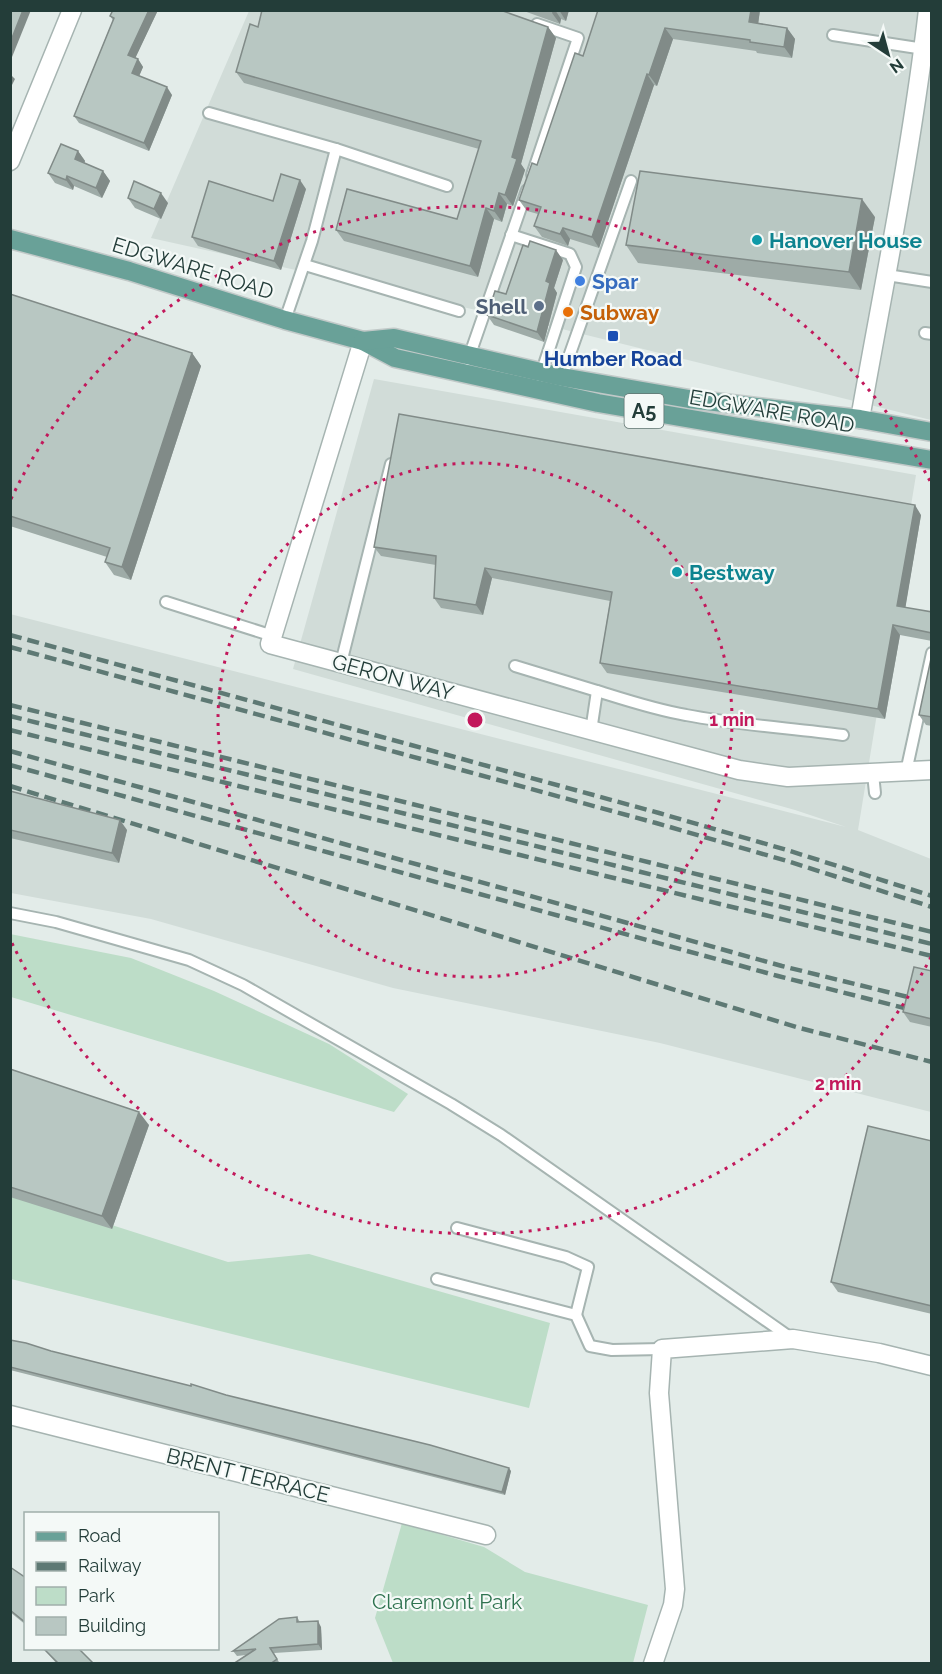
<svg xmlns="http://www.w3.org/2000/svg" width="942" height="1674" viewBox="0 0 942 1674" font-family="Raleway,sans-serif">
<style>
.built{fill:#d1dcd8}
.green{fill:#bdddc8}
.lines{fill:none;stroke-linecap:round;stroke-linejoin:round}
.service-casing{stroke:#a6b4b1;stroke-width:14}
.minor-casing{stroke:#a6b4b1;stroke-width:21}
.primary-casing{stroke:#c1c9c8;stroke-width:21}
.service{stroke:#fff;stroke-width:10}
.minor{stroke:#fff;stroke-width:18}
.primary{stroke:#69a198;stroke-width:18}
.rail{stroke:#5e7974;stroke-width:4.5;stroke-dasharray:12 6;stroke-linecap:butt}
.wall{fill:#9eaba7}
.shaded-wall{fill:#818b88}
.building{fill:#b8c7c2;stroke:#818b88;stroke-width:1.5}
.ring{fill:none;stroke:#c2185b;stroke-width:3;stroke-dasharray:3 6}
.culture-dot{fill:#0f9aa8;stroke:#f4f9f7;stroke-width:2}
.shop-dot{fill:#3f7fe0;stroke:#f4f9f7;stroke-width:2}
.service-dot{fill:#5c6f8a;stroke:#f4f9f7;stroke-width:2}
.food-dot{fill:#e8710a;stroke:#f4f9f7;stroke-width:2}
.transit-dot{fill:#1a4fb4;stroke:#f4f9f7;stroke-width:2}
.labels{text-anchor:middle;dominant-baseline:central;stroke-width:4.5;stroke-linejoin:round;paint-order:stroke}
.shield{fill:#f4f9f7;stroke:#627572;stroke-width:1.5}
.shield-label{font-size:20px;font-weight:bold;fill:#233d39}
.culture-label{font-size:21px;font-weight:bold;fill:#0d838f;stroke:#f4f9f7;text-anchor:start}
.street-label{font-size:21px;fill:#233d39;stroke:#f4f9f7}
.shop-label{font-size:21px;font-weight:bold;fill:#366cbe;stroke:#f4f9f7;text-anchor:start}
.service-label{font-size:21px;font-weight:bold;fill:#4e5e75;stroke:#f4f9f7;text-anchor:end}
.food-label{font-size:21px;font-weight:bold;fill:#c56008;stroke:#f4f9f7;text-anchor:start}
.transit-label{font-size:21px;font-weight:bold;fill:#164399;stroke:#f4f9f7}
.park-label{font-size:21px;fill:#2f7350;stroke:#f4f9f7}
.centre{fill:#c2185b;stroke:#f4f9f7;stroke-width:3}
.ring-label{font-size:18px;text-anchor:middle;font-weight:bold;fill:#c2185b;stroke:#f4f9f7;stroke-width:4.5;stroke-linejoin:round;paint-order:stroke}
</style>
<rect width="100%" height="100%" fill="#e3ece9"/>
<g class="built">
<path d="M249,11h682v409l-369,-91 -411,-91z"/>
<path d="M374,379l542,96 -58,355 73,29v253l-271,-69 -267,-55 -242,-69 -140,-26 -1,-279 836,213 -51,-17 -502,-141z"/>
</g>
<g class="green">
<path d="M10,934l121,24 83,33 115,53 79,50 -14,18 -383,-115z"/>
<path d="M11,1193l217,69 81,-8 241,69 -21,85 -518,-129z"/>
<path d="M402,1523l82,24 41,25 123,33 -15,58h-240l-18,-45z"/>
</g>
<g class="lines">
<g class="service-casing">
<g id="service">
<path d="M833,35l91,14"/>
<path d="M209,113l127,36 111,37"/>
<path d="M532,175l46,-137 -41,-14"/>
<path d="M511,235l59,19 6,13 -36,110"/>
<path d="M305,265l154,46"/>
<path d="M887,275l45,7"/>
<path d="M285,320l27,-79 24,-92"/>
<path d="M925,333l7,1"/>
<path d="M468,360l59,-170"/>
<path d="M560,382l71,-201"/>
<path d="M166,602l107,34"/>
<path d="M341,663l50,-199"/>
<path d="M515,666l82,25"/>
<path d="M591,731l6,-40c29,9 59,19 89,24 52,10 105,13 157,20"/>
<path d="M906,772l26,-119"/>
<path d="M873,774l2,19"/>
<path d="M10,913l46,9 133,38 54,25 208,119 50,31 290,203"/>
<path d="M457,1228l109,29 22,10 -12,48"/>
<path d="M437,1279l139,36 14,31 22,4 50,-1"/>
</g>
</g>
<g class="minor-casing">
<g id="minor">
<path d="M10,161l62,-151"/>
<path d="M363,341l-93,303 469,126 49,7 144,-7"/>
<path d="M860,419c24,-136 52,-271 68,-409"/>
<path d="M10,1415l476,120"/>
<path d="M653,1664l20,-59 2,-16 -16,-196 3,-44 131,-10 86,14 53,13"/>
</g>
</g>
<g class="primary-casing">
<g id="primary">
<path d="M10,239l119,32 156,49 78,21 32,17 203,45 334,57"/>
<path d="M363,341l31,-3 168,39 127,22 171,20 72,13"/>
</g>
</g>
<use href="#service" class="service"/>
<use href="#minor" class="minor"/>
<use href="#primary" class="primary"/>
<g class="rail">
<path d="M10,635l649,178 128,37 145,46"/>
<path d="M10,647l646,176 131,38 145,46"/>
<path d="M10,705l922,227"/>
<path d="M10,716l922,228"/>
<path d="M10,730l922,226"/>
<path d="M10,751l772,215 150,37"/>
<path d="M10,765l768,211 154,39"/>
<path d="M10,786l786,241 136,35"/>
</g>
</g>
<g class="wall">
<path d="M113,10h45l-23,48 3,1 5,8 -4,9 33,19 -23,56 -70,-28 -5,-7 39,-96 -3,-4z"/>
<path d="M521,10h48l-3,11 -5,-2 -1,5z"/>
<path d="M598,10h162l-2,13 29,5 8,11 -3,19 -35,-5 -1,-2 -83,-12 -16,47 -3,-1 -55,163 -29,-9 -2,7 -26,-9 -8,-11 4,-12 -11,-3 -8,-11 18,-35 46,-109z"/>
<path d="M258,27h290l8,11 -35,126 4,6 -12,36 -6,-2 -5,18 -8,-3 -16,58 -134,-36 -8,-11 121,-11 22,-70 -235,-66 -8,-11z"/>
<path d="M78,151l7,10 -1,2 19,8 7,10 -8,17 -28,-12 -1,4 -18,-7 -7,-10z"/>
<path d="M306,189l-25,81 -83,-24 -6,-9 81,-36z"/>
<path d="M128,198l40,5 -7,16 -26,-11z"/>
<path d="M875,217l-14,73 -223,-27 -12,-18z"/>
<path d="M563,260l-9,28 3,5 -13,49 -50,-17 -7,-10 19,-21z"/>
<path d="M10,294l182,59 9,13 -70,214 -17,-5 -9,-13 2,-5 -97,-31z"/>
<path d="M921,515l-16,93 27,4v29l-32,-6 -15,84 -278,-46 -7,-10 10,-62 -118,-23 -9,37 -42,-7 -7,-10 2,-33 -55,-9 -7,-9z"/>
<path d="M932,654v72l-6,-1 -7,-10z"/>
<path d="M10,791l117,39 -8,33 -109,-25z"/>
<path d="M932,971v56l-22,-5 -7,-10z"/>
<path d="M10,1069l139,56 -37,104 -102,-32z"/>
<path d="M932,1141v173l-94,-22 -7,-10z"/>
<path d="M10,1340l41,11 175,44 285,76 -6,24 -495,-125z"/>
<path d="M10,1567l16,11v47l-16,-13z"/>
<path d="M297,1617l3,5 21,5 1,23 -48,3 6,11h-47l13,-9 -9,1 -4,-5z"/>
<path d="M43,1648h35l16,16h-37z"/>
</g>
<g class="shaded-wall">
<path d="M23,10h8l-21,52v-19z"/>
<path d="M149,10h9l-25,53 -5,-8z"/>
<path d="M553,10h2l6,9 -1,5 -8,-11z"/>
<path d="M559,10h10l-3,11z"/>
<path d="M751,10h9l-3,23 -8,-11z"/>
<path d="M548,27l8,11 -35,126 4,6 -12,36 -8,-11 7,-38z"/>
<path d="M665,28l8,11 -16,47 -8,-11z"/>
<path d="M787,28l8,11 -3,19 -8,-11z"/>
<path d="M138,59l5,8 -6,14 -5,-8z"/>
<path d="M647,74l7,11 -55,163 -7,-11z"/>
<path d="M12,76l3,3 -5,10v-9z"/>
<path d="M167,87l5,8 -23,56 -5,-8z"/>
<path d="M78,151l7,10 -3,8 -7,-10z"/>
<path d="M103,171l7,10 -8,17 -6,-10z"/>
<path d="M67,176l7,10 -1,4 -7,-10z"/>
<path d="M300,180l6,9 -25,81 -7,-9z"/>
<path d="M161,193l7,10 -7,16 -7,-10z"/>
<path d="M499,193l8,11 -5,18 -8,-11z"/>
<path d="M862,199l13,18 -14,73 -12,-18z"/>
<path d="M486,208l8,11 -16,58 -8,-11z"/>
<path d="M563,228l7,11 -2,7 -8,-12z"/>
<path d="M556,250l7,10 -9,28 3,5 -13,49 -7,-10 9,-51z"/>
<path d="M192,353l9,13 -70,214 -9,-13z"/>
<path d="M915,505l6,10 -17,101 -7,-10z"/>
<path d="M485,568l7,10 -9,37 -7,-10z"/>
<path d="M893,625l7,10 -15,84 -7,-10z"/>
<path d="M120,820l7,10 -8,33 -7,-10z"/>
<path d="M139,1112l10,13 -37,104 -10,-13z"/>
<path d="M509,1468l2,3 -6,24 -3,-3z"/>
<path d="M318,1621l3,6 1,23 -4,-6z"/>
</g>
<g class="building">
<path d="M10,10h13l-13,33z"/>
<path d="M113,10h36l-21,45 10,4 -6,14 35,14 -23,56 -70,-27 40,-98 -4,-2z"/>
<path d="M262,10h238l48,17 -36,130 5,2 -12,36 -6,-2 -5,18 -8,-3 -16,58 -134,-36 11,-41 110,30 24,-78 -245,-69 14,-48 8,3z"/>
<path d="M598,10h153l-2,12 38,6 -3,19 -34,-5v-2l-85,-12 -16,47 -2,-1 -55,163 -29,-9 -3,6 -26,-8 7,-19 -22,-7 13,-37 5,2 38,-112 8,3z"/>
<path d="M61,144l17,7 -3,8 28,12 -7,17 -29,-12 -1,4 -18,-7z"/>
<path d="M640,171l222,28 -13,73 -223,-27z"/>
<path d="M281,174l19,6 -26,81 -82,-24 17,-56 64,20z"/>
<path d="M134,181l27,12 -7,16 -26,-11z"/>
<path d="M530,241l26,9 -10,31 4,2 -13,49 -50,-17 8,-24 11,3 17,-49 5,2z"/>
<path d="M10,294l182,59 -70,214 -17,-5 5,-14 -100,-32z"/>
<path d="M399,414l516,91 -18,101 35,6v21l-39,-8 -15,84 -278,-46 12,-71 -127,-24 -9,37 -42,-7 2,-42 -62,-9z"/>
<path d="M932,654v63l-13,-2z"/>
<path d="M10,791l110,29 -8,33 -102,-23z"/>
<path d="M914,967l18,4v48l-29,-7z"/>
<path d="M10,1069l129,43 -37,104 -92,-29z"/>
<path d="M868,1126l64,15v165l-101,-24z"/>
<path d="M10,1340l16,3 25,8 140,35v-2l35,11 204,50 79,23 -7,24 -492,-125z"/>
<path d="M10,1567l16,11v45l-16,-13z"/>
<path d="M297,1617v5l21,-1v23l-48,4 7,11 -7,5h-37l23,-15 -23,2 46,-32z"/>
<path d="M43,1648h35l16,16h-35z"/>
</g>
<g class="ring">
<circle cx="475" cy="720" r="257"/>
<path d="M931 957A514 514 0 0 1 11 941M11 499A514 514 0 0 1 931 483"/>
</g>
<g class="culture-dot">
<circle cx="757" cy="240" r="6"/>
<circle cx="677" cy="572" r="6"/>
</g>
<circle class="shop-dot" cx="580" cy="281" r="6"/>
<circle class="service-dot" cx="539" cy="306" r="6"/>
<circle class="food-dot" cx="568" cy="312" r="6"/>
<rect class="transit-dot" x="607" y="330" width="12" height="12" rx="3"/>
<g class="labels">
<rect class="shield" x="624.5" y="394" width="39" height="34" rx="4.5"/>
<g class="shield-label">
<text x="644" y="411">A5</text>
</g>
<g class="culture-label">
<text x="769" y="240">Hanover House</text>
<text x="689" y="572">Bestway</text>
</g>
<g class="street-label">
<text transform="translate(193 268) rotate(17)">EDGWARE ROAD</text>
<text transform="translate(772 411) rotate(10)">EDGWARE ROAD</text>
<text transform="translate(393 677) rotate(15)">GERON WAY</text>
<text transform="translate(248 1475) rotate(14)">BRENT TERRACE</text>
</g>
<g class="shop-label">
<text x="592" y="281">Spar</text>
</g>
<g class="service-label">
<text x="527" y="306">Shell</text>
</g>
<g class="food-label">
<text x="580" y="312">Subway</text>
</g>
<g class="transit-label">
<text x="613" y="358">Humber Road</text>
</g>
<g class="park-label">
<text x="447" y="1601">Claremont Park</text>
</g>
</g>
<circle cx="475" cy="720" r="9" class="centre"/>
<g class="ring-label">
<text x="732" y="726">1 min</text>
<text x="838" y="1090">2 min</text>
</g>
<rect width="942" height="1674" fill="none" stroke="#233d39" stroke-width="24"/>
<rect x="24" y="1512" width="195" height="138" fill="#f4f9f7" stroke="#a0aeab" stroke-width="1.5"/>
<rect x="36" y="1532" width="30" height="9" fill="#69a198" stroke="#a0aeab" stroke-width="1.5"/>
<text x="78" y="1542" font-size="18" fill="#233d39">Road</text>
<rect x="36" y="1562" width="30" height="9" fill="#5e7974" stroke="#a0aeab" stroke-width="1.5"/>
<text x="78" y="1572" font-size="18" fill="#233d39">Railway</text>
<rect x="36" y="1587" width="30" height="18" fill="#bdddc8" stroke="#a0aeab" stroke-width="1.5"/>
<text x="78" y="1602" font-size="18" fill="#233d39">Park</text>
<rect x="36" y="1617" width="30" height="18" fill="#b8c7c2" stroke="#a0aeab" stroke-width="1.5"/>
<text x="78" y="1632" font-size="18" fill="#233d39">Building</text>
<g transform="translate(888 54) rotate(144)" stroke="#f4f9f7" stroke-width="4.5" paint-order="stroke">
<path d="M0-4.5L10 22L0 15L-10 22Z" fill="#233d39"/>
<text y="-9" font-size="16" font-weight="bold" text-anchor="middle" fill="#233d39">N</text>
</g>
</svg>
